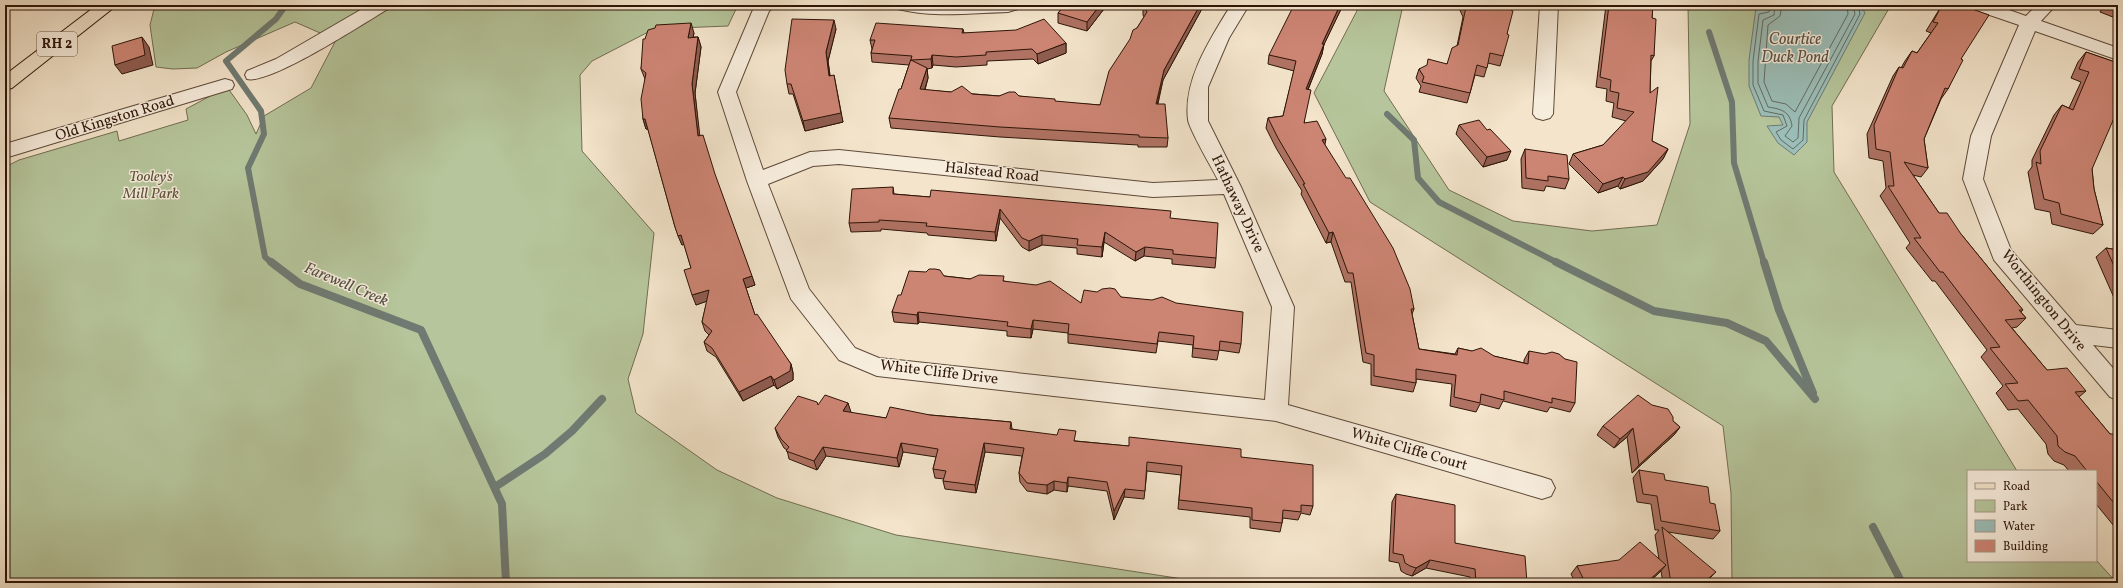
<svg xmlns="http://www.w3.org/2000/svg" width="2123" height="588" viewBox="0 0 2123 588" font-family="Vollkorn,serif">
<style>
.green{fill:#b6c59b;stroke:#726d52}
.water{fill:#9bbeb8;stroke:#6f7a72}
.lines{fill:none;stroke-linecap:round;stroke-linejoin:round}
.shore{stroke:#646a60;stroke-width:1}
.stream-far1{stroke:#6f7a72;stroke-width:6}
.stream{stroke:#6f7a72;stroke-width:8}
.street-casing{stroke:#5e4939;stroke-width:2}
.primary-casing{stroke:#2d1508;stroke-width:2}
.street{fill:#f7eddd;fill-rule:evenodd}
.primary{fill:#f3e4cb;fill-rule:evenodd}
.wall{fill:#af7263;stroke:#2d1508}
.shaded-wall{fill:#8f5c50;stroke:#2d1508}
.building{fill:#cc8473;stroke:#2d1508}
.labels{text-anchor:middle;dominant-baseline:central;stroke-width:3;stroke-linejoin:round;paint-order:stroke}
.shield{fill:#f7eddd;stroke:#6a5648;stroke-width:1}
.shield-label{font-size:14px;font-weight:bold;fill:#2d1508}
.street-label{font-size:15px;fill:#2d1508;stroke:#f7eddd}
.park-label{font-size:15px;font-style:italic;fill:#5d533b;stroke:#f7eddd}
.water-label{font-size:16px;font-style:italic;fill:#545046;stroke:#f7eddd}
</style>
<rect width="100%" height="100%" fill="#f3e4cb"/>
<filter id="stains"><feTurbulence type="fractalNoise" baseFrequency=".005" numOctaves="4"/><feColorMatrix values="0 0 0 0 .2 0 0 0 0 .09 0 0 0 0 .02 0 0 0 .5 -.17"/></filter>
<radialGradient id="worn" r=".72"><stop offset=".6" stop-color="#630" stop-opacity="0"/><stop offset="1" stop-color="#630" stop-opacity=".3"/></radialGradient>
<g class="green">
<path d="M155,5h583l-10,21 -74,3 -62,32 -12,14 2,76 72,82 -11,101 -15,45 8,34 81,57 60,28 119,37 313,48h-1204v-416l14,-7 98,-29 2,10 69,-21 -2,-11 41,-22 20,28 9,19 8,-18 47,-28 25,-48 -41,-18 -69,30 -29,16 -24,1 -17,-2 -6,-42z"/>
<path d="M1360,5h43l-19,86 65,99 64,31 79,10 65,-6 33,-101 -2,-119h203l-59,101 2,66 183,299h-49v90l128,-1 21,23h-385l-1,-90 -8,-67 -353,-224 -56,-109z"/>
</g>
<path class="water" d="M1766,5h95l4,8 -58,109v20l-13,13 -16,-12 -11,-17 16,-1 -4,-8 -18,-1 -12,-30v-26l7,-53 11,3z"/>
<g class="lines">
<g class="shore">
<path d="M1770,5l-1,7 -10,2 -6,47v24l11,26 19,4 4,11 -11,6 5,8 12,9 10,-9 1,-20 56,-106 -2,-9"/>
<path d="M1775,5l-1,10 -11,5 -5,41v22l10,24c13,2 22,4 24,19l-7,10 8,6 5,-4 1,-20 56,-104 -2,-9"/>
<path d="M1782,5l-2,11 -12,9 -4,57 8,19 14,3 9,8 53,-98 -1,-9"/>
</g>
<g class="stream-far1">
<path d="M1709,32l23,70 2,61 30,100"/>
<path d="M1387,114l27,26 4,38 21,24 119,61"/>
<path d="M272,263l-7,-6 -17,-89 16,-34 -3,-23 -35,-50 50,-42 7,-10 -2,-4"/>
</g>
<g class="stream">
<path d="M271,262l29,22 121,46 81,174 4,79"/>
<path d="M1556,262l98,49 73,12 39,18 49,58"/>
<path d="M1764,262l15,48 34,83"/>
<path d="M495,487l50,-33 27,-23 30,-32"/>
<path d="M1873,527l29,56"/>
</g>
<g class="street-casing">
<g id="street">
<path d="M369,5h22l-3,4c-24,14 -118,76 -141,70l-2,-4 2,-4 29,-12z"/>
<path d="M755,5h22l-8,6 -33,81 27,78 47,-18 29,-2 314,33 65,-3c-6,-12 -28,-49 -30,-60 -5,-41 23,-82 43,-115h18l-20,33 -21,49v34l33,66 53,120 -6,98 254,72 9,3 4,8 -4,8 -9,3 -266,-78 -399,-45 -38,-16 -48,-61 -44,-118 -29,-89zM839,164l314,33 71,-3 48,113 -7,93 -386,-42 -24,-10 -46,-59 -41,-105 45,-18z"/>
<path d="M895,5h126l-3,4 -10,3c-36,1 -74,6 -110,-3z"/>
<path d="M1540,5h18l-5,109 -3,4 -7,2 -7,-2 -3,-4z"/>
<path d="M1969,5h26l31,11 11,-11h19l-15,16 77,27v12l-83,-29 -44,105 -8,43 28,71 65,75 42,5v18l-25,-3 25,29v26l-8,-3 -116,-137 -31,-81 8,-43 48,-111 -47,-16z"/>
<path d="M225,79l7,2 2,4 -2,4 -227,69v-14z"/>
</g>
</g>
<g class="primary-casing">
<path id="primary" d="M97,5h20l-105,83 -7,2v-15z"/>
</g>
<use href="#street" class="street"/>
<use href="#primary" class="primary"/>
</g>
<g class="wall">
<path d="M1065,5h42l-20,26 -29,-8v-10z"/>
<path d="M1143,5h61l-41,75 -5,24 10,34 -1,9h-29v-2l-138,-8 -109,-9 -2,-10 12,-29 8,-24 -37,-3 -1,-9 1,-4 -2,-9 93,-11 1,4 102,10v10l-28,11 -5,-5 -46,2v4l-31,2 -23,-2 -1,3 -5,1 1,9 -3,12 74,6h20l36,6 45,3 37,-77 7,-11 -1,-2z"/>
<path d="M1343,5l-19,39 -2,10 -14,36 -4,33 21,22 89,164 -2,5 7,35 36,5 3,-6 66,15v-3l5,-9 46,52 -5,9 -20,-5 -3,5 -44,-11 -4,8 -19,-5 -4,8 -26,-6 2,-22 -36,-5v4l-3,9 -42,-7v-21l-8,-2 -12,-80h-6l-14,-40 -5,1 -25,-49 1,-3 -26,-43 -10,-20 2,-10 15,-2 11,-45 -26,-7 1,-9z"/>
<path d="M1460,5h52l-9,51 -3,10 -12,-3 -4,14 -9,-2 -5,18 -3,10 -48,-11 2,-6 -5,-8 3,-9 28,-5 10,-18 6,-29 -4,-9z"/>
<path d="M1606,5h47l-1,13 2,38 -3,5 -1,32 2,48 16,8 -5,10 -20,22 -23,8 -2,-3 -20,7 -29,-29 4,-10 30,-9 23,-24 -14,-4 2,-14 -8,-2 1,-12 -11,-2z"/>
<path d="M1942,5h19v54l-13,30 -7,10 -17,40 4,29 -7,9 -8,-2 26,38 22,21 62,76 -2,2 5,6 -9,9 -5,1 35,42 39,21 -7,6 31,37 8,5v92l-22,-27v-33h-27l-5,-6 -10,-4 -6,-7 -2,-10 -28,-35 -10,1 -12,-17 7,-7 -22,-29 6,-7 -52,-69h-3l-26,-33 4,-5 -30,-47 6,-8 -3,-27 -14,-3 -2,-24 26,-58 6,-9 2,1 4,-7 7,-10 5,2 14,-20 -5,-2z"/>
<path d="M2104,5h14v14l-18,-7z"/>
<path d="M836,29l-8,32 2,14 13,47 -38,9 -12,-37h-4l-2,-10z"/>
<path d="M694,33l-1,4h5l3,10 -6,46 4,43 16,40 40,109 -9,3 9,27 36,49 2,9v7l-16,9 -3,-4 -31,16 -27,-44 -9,-6 -3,-9 5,-7 -4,-4 -3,-9 5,-21 -11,4 -5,-37 -7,-24 -2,1 -7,-18 -27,-98h-2l-3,-10 2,-40 -4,-10 4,-30z"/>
<path d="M2086,52l32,11 -26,106 2,20 9,36 -10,9 -41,-10 -2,-12 -15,-3 -7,-37 4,-5v-7l22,-45 8,-10 7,3 12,-26 -10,-4 7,-16z"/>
<path d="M1459,125l48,35 -24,7 -27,-33z"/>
<path d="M1525,149l44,30 -4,10 -19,-3 -2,5 -22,-3 -1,-29z"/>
<path d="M893,187l1,7 276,24 46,40 -1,10 -43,-4v-5l-28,-3 -9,5 -31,-19 -2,15 -25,-3v-6l-35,-3 -13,6 -7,-4 -22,-29 -4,23 -68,-6 -1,-2 -46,-4v2l-30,1 -2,-9z"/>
<path d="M2106,248l12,2v51l-3,-1 -19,-43z"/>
<path d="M944,276l26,3 34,2 77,22 40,-6 120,47 -2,9 -20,-3 -2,10 -25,-3 1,-12 -35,-4 -2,12 -88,-10v-10l-35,-4 -2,9 -24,-2v-5l-88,-9 -1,2 -24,-2 -2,-10 9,-17z"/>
<path d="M848,403l2,10 36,5 44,-3 81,7 1,7 64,12 165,16 72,49 -3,9 -9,-2 -3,7 -15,-2 -1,5 -2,9 -30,-4v-11l-72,-8 3,-34 -34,-4 -3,28 -20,-2 -10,23 -7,-29 -39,-5 -1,6 -13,-2 -7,4 -20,-3 -7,-9 -1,-9 3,-17 -37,-4 -9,41 -31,-4 -2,-8 1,-2 -9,-1 -2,-9 3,-12 -33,-5 -4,15 -73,-11 -9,14 -28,-11 -2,-9 -3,-2 -6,-11 -3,-9 43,-23z"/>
<path d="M1673,421l7,6 -6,8 -42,38 -5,-36 -13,11 -17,-13 6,-9z"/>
<path d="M1639,470l26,10 45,23 10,28 -7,8 -45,-7 40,48 -3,3h-42l-2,-12 -13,12h-97l23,-3 -3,-6 6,-8 82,-7 -4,-24 4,-5h-4l-4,-26 -14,-2 -4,-24z"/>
<path d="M1396,494l59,49 72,40h-56l-1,-6 -44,-9 -14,8 -6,-2 -5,-3 -2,-8 -10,-2 3,-59z"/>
</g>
<g class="shaded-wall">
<path d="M1100,5h7l-20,26v-9z"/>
<path d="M1200,5h4l-41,75 -8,33 1,-9 8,-34z"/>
<path d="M1340,5h3l-23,48 2,-9z"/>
<path d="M834,20l2,9 -8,32 3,24 -5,-33z"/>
<path d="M691,23l3,10 -3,14 -3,-9z"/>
<path d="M142,37l7,10 4,18 -31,9 -7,-9z"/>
<path d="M698,37l3,10 -6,46 6,53 -3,-10 -6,-52z"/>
<path d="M1066,43v10l-28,11 -1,-10z"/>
<path d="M1324,44l-2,10 -18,45 2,-10z"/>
<path d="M932,55l1,10 -1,3 -1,-9z"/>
<path d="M927,68l1,10 -6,21 -2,-10z"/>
<path d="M834,75l9,47 -38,9 -2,-10z"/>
<path d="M643,119h2l3,10h-2z"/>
<path d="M1326,139l-2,10 -2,-9z"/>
<path d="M1668,149l-5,10 -20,22 -23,8 5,-10z"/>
<path d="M1511,151l-4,9 -24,7 4,-10z"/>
<path d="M1623,177l-5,9 -20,7 5,-9z"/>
<path d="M1000,209v9l-4,23 -1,-9z"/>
<path d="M1105,232l-1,10 -2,15v-10z"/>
<path d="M1333,232l-2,10 -5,1 3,-10z"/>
<path d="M681,235l4,9 -3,1 -4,-9z"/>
<path d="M1042,235v10l-13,6v-10z"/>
<path d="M1145,247l-1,9 -9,5 1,-9z"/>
<path d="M752,276l3,9 -9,3 -3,-9z"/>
<path d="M709,290l4,9 -17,6 -4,-10z"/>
<path d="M918,312l1,10 -1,2 -1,-9z"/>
<path d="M1033,320v9l-2,9v-9z"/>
<path d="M791,364l2,9v7l-16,9 -3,-9z"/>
<path d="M771,376l3,9 -31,16 -4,-9z"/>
<path d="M848,403l3,9 -5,8 -3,-9z"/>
<path d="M1680,427l-6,8 -42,38 7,-8z"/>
<path d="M1633,428l-6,9 -13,11 6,-9z"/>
<path d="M901,443l2,9 -4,15 -2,-9z"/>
<path d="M984,443l1,9 -9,41 -1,-8z"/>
<path d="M823,447l3,9 -9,14 -3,-9z"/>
<path d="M1068,477v9l-1,6v-9z"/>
<path d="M1054,481v9l-7,4v-9z"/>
<path d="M1125,489l-1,8 -10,23v-9z"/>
<path d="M1430,560l-4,8 -14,8 4,-8z"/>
<path d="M1666,565l-7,8 -11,10h-2z"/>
<path d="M1716,572l-11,11h-2z"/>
</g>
<g class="building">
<path d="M1065,5h35l-13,17 -29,-9z"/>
<path d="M1143,5h57l-36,65 -8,34h9l3,34 -29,-1v-2l-139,-8 -111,-9 10,-29h2l11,-33 -41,-3 4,-13h-5l6,-17 87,6 -1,4 54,-3 28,-11 22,24 -29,11 -5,-5 -46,3v3l-30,2 -24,-2 -1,4 -20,1 16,8 -7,21 31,3 11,-6 10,8 27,2 10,-4h6l4,4 36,3v2l45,4 9,-34 21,-32 3,-9 4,-2 10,-16z"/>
<path d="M1294,5h46l-18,39h2l-18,45 5,1 -7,33 13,-2 9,18 -4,1 24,38h4l43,70 17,41 4,20h-3l8,40 38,6 1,-7 14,3 9,-3 13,8 34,8 1,-13 16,3 7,-2 7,2 6,5 12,3 -2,41 -23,-5v5l-48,-12v9l-23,-6 -1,9 -26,-6 2,-22 -40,-6v14l-42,-7v-21l-8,-2 -13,-80h-5l-15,-41 -4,1 -26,-49h2l-27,-46 -10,-20 15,-2 13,-55 -27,-6z"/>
<path d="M1465,5h47l-1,5 2,1 -6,23 2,1 -6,21 -13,-3 -3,15 -10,-3 -7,28 -48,-11 2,-5 -5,-8 8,-4 1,-6 19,5 5,-16 6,-3 8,-38z"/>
<path d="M1609,5h44l-1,13 4,1 -2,37 -3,-1 -1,38 8,-6 -6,54 16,8 -20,23 -23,7 -2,-2 -20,7 -30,-30 30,-9 31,-33 -17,-4 2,-15 -9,-2 1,-11 -11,-3z"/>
<path d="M1942,5h19l28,10 -28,44 2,1 -15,29 -3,-1 -21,51 4,29 -24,-6 35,51h8l14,21 62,76h-4l7,8 -21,2 42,50 20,-2 19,23 -11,1 35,42h4l4,5v69l-22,-27v-10h-9l-12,-15 -10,-4 -7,-6 -1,-10 -29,-36 -10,1 -13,-17 13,-1 -28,-35 10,-1 -57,-75h-3l-26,-34h7l-33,-52h6l-4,-34 -14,-3 -2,-24 25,-58 4,1 9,-17 5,2 21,-30 -5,-1z"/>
<path d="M792,19l42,1 -8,32 3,24 5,-1 7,38 -38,8 -12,-37h-4l-2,-14z"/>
<path d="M691,23l-3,15 10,-1 -6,47 6,52 5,-1 12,39 37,102 -9,3 12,36 2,-1 34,50 -1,7 -16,9 -3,-4 -32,16 -27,-44 -8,-6 8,-11 -10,-9 7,-32 -17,5 -8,-25 7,-2 -10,-33 -3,1 -3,-9 -30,-108h-2l-2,-20 5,-26 -5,-4 2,-30h2l3,-9 7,-2 1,-3z"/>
<path d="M142,37l3,18 -30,10 -3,-19z"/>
<path d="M2086,52l32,11v46l-26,60 2,20 9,36 -42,-11 -2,-11 -15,-4 -8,-37 5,2 -1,-13 22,-46 11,5 16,-38 -10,-3z"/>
<path d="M1479,120l8,10 3,-1 21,22 -24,6 -28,-32z"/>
<path d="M1525,149l42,6 2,24 -21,-3v5l-22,-3z"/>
<path d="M893,187v7l37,3 1,-7 240,21 -1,7 48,5 -2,35 -43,-4v-4l-28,-3 -9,5 -31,-20 -3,15 -25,-2 1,-6 -36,-4 -13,6 -7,-3 -22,-29 -5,23 -69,-6 1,-3 -48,-3v2l-30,1 3,-34z"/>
<path d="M2106,248l12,2v25z"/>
<path d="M929,269h6l5,1 4,6 26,3 9,-4 25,1 -1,5 33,4 14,-4 31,22 3,-13 13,2 5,-3 8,-1 5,1 6,8 31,3 10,-3 14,6 67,9 -2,32 -21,-3 -1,10 -26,-3 1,-12 -35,-4 -2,12 -89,-10 1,-10 -36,-4 -2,9 -24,-3 1,-4 -90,-10 -1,3 -25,-3 6,-17h3l8,-24 17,1z"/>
<path d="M825,395l23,8 -5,8 43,7 4,-11 40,8 81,7 -1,7 47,6 2,-6 17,2 -2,10 55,5v-9l112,12v8l72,8v41l-12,-1v7l-18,-2 -1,13 -30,-3v-12l-73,-8 3,-34 -35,-4 -2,29 -20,-2 -11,22 -7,-29 -39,-5 -1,6 -13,-2 -7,4 -20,-2 -8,-10 5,-25 -40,-5 -9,42 -32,-4 3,-10 -13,-2 5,-20 -37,-6 -4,15 -74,-11 -9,14 -28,-10 3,-4 -8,-8 -6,-11 23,-32 19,6 1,3z"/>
<path d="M1638,395l14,10 16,4 5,8v4l7,6 -41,38 -6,-37 -13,11 -17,-13z"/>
<path d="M1639,470l25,4 1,6 43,7 2,16 5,1 5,27 -59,-10 -4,-25 -14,-2z"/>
<path d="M1396,494l59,11v38l70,13 2,27h-51l-1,-14 -45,-9 -14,8 -6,-2 -5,-3 -2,-8 -10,-2z"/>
<path d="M1662,527l54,45 -13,11h-32z"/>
<path d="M1640,542l26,23 -20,18h-95l32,-5 -6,-12 42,-6z"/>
</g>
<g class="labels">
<rect class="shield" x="37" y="32" width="40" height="24" rx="3"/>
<g class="shield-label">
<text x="57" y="44">RH 2</text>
</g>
<g class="street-label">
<text transform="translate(115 119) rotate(-17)">Old Kingston Road</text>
<text transform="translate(992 173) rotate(6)">Halstead Road</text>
<text transform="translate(1237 204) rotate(65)">Hathaway Drive</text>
<text transform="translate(2043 301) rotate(51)">Worthington Drive</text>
<text transform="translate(939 373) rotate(7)">White Cliffe Drive</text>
<text transform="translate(1409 450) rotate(16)">White Cliffe Court</text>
</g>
<g class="park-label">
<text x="151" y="177">Tooley's<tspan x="151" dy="17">Mill Park</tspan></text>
</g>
<g class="water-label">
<text x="1795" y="40">Courtice<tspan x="1795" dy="18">Duck Pond</tspan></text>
<text transform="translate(346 285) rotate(23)">Farewell Creek</text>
</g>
</g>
<rect width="2123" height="588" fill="none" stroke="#f3e4cb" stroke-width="20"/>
<rect x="6" y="6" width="2111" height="576" fill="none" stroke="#2d1508" stroke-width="2"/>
<rect x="10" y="10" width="2103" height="568" fill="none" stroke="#2d1508"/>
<rect x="1967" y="470" width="130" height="92" fill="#f7eddd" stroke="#a69788"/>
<rect x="1975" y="483" width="20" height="6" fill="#f3e4cb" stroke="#a69788"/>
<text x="2003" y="490" font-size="12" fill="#2d1508">Road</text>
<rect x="1975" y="500" width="20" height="12" fill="#b6c59b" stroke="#a69788"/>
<text x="2003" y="510" font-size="12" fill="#2d1508">Park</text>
<rect x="1975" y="520" width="20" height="12" fill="#9bbeb8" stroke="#a69788"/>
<text x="2003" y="530" font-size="12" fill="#2d1508">Water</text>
<rect x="1975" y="540" width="20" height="12" fill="#cc8473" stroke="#a69788"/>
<text x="2003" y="550" font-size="12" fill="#2d1508">Building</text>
<rect width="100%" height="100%" filter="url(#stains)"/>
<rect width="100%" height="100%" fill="url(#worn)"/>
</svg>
